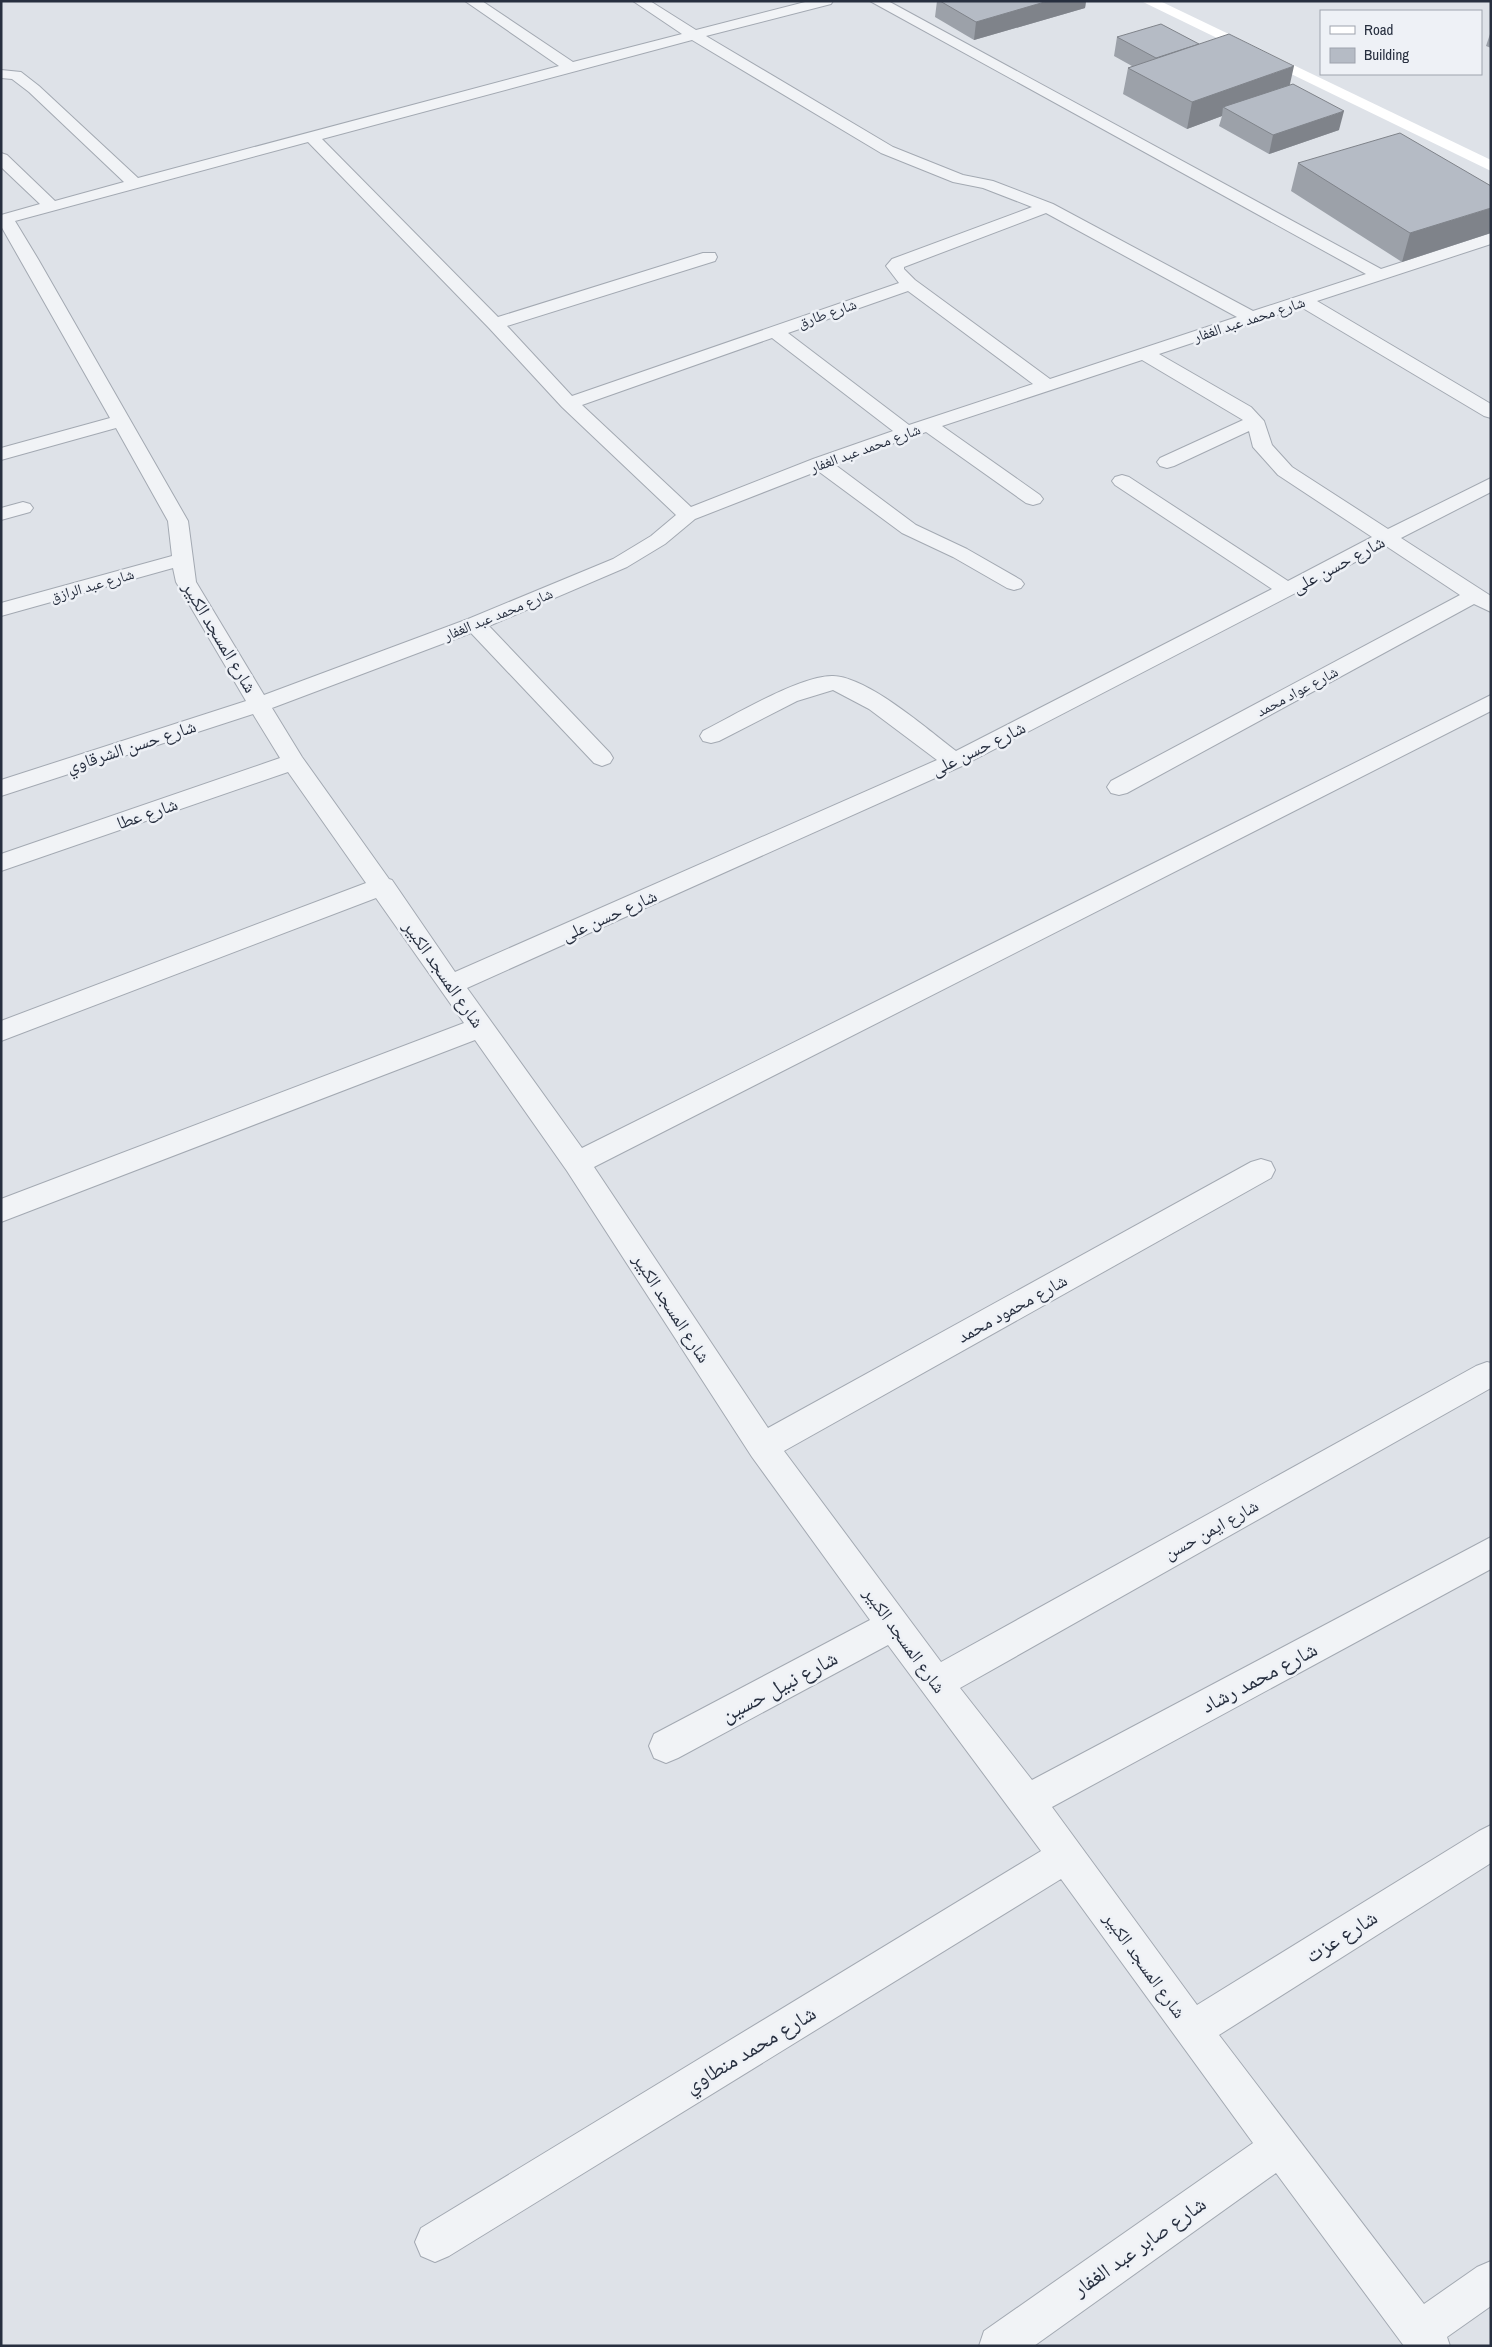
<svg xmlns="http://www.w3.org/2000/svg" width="1492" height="2347" viewBox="0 0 1492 2347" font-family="'Archivo Narrow','Noto Naskh Arabic',sans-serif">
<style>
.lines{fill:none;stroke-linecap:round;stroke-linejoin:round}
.minor-casing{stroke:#a3a9b2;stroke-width:2}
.minor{fill:#f1f3f6;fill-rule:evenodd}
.secondary{fill:#fff;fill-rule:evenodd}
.wall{fill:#9ca1a9}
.shaded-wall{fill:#7f838a}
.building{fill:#b5bbc5;stroke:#7f838a}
.labels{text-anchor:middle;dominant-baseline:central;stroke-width:5;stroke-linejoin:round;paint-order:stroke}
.far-street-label{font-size:15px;fill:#272f3f;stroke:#eef1f6}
.street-label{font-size:18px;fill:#272f3f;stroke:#eef1f6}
.near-street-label{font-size:21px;fill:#272f3f;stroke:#eef1f6}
</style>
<rect width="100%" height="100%" fill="#dee2e8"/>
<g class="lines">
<g class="minor-casing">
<g id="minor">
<path d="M465,1h17l91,61 109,-28 -49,-33h17l46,29 113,-29h24l-2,3 -125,32 187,111 70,28 30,6 60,23 200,107 113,-37 -496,-273h18l493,268 110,-36v11l-174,57 174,103v14l-7,-2 -183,-109 -142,47 92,53 13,14 8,24 20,22 96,62 103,-51v14l-90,46 90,58v16l-17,-8 -347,189 -8,2 -8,-2 -4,-6 4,-6 349,-186 -74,-49 -424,220 -495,222 115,160 909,-453v16l-897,456 174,261 483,-266 10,-3 10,3 4,8 -4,8 -487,273 157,211 535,-296 11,-4 4,1v25l-531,300 72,92 459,-243v32l-439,238 145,198 282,-174 12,-6v38l-272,172 205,269 53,-37 14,-6v45l-44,31 3,9h-46l-128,-173 -242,173h-55l5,-15 269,-188 -192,-264 -612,377 -14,6 -14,-6 -6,-14 6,-14 620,-377 -153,-206 -210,113 -12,5 -12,-5 -5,-12 5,-12 216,-114 -118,-163 -185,-286 -92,-131 -474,182v-23l463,-176 -88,-125 -375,143v-20l365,-138 -78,-111 -287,99v-17l279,-96 -27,-44 -252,82v-16l245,-79 -70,-119 -3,-14 -172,48v-13l171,-47 -4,-35 -52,-93 -115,32v-12l109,-30 -109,-192v-11l39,-11 -39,-37v-14l6,2 48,46 69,-19 -95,-90 -17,-13 -11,-1v-8l20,2 18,14 99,92 421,-112zM692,40l189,113 72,29 30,6 49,19 -140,52 -6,7 13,17 -327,113 -65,-70 208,-65 2,-4 -2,-4h-12l-205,64 -176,-178zM308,142l181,186 73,79 114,108 -25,21 -38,23 -145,60 -204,76 -68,-113 -8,-61 -150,-262 -23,-38zM1046,213l191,104 -187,62 -135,-99 -11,-11v-2zM908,291l125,93 -124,41 -121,-92zM772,338l121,93 -80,28 -122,48 -109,-102zM1142,360l101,60 -83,38 -3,4 3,4 7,2 7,-2 75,-35 4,16 25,28 94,62 -84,44 -159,-104 -7,-2 -7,2 -3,4 3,4 157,104 -316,162c-29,-22 -88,-74 -123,-75 -32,-1 -100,40 -130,55l-3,5 3,5 8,2 8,-2 78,-40 36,-11 36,19 68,51 -482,212 -63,-92 -3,-1 -87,-122 -30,-49 199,-75 123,130 8,3 8,-3 3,-5 -3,-5 -121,-127 138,-59 38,-23 30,-25 123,-48 84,62 51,24 54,31 7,2 7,-2 3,-4 -3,-4 -54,-31 -51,-24 -82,-61 92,-32 100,71 7,2 7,-2 3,-4 -3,-4 -98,-69z"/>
<path d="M23,502l7,2 3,4 -3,4 -29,8v-12z"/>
</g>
</g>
<use href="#minor" class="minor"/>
<path class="secondary" d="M1141,1h19l331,159v11z"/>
</g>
<g class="wall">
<path d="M937,1h149l-1,7 -111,32 -39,-23z"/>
<path d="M1491,31v17l-5,-2z"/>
<path d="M1117,37l82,7 91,41 49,45 -70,24 -50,-28 3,-10 -35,13 -64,-35 5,-26 4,-2 -18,-10z"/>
<path d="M1298,163l193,23 -89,76 -111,-71z"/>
</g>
<g class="shaded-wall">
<path d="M1048,1h38l-1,7 -111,32 2,-18z"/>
<path d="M1294,66l-6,27 -65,14 -1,9 -35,13 5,-27z"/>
<path d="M1344,111l-5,19 -70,24 4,-19z"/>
<path d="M1491,208v25l-89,29 8,-29z"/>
</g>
<g class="building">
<path d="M940,1h108l-72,21z"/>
<path d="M1161,24l38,20 -43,14 -39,-21z"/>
<path d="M1229,34l65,32 -102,36 -64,-34z"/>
<path d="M1293,84l51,27 -71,24 -50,-28z"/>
<path d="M1400,133l91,53v22l-81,25 -112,-70z"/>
</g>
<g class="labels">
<g class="far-street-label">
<text transform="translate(827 313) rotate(-19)">شارع طارق</text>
<text transform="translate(1249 319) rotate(-18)">شارع محمد عبد الغفار</text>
<text transform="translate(865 448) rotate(-20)">شارع محمد عبد الغفار</text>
<text transform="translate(92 585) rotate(-16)">شارع عبد الرازق</text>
<text transform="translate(498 614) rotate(-22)">شارع محمد عبد الغفار</text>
<text transform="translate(1297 691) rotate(-28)">شارع عواد محمد</text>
</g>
<g class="street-label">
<text transform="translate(1338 564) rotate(-28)">شارع حسن على</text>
<text transform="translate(220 637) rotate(59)">شارع المسجد الكبير</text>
<text transform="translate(131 746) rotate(-18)">شارع حسن الشرقاوي</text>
<text transform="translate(978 748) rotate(-26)">شارع حسن على</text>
<text transform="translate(147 813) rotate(-19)">شارع عطا</text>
<text transform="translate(609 915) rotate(-24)">شارع حسن على</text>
<text transform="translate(444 974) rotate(55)">شارع المسجد الكبير</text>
<text transform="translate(672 1308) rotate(57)">شارع المسجد الكبير</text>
<text transform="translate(1012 1308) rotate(-29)">شارع محمود محمد</text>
<text transform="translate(1211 1529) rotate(-29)">شارع ايمن حسن</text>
<text transform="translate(905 1640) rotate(54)">شارع المسجد الكبير</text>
<text transform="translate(1145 1965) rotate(54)">شارع المسجد الكبير</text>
</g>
<g class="near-street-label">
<text transform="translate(1259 1677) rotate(-28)">شارع محمد رشاد</text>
<text transform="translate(779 1686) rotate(-28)">شارع نبيل حسين</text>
<text transform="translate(1341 1936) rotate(-32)">شارع عزت</text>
<text transform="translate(750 2049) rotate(-31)">شارع محمد منطاوي</text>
<text transform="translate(1139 2246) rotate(-35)">شارع صابر عبد الغفار</text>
</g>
</g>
<rect width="1492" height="2347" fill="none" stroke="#272f3f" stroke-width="5"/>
<rect x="1320" y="10" width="162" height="65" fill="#eef1f6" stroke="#9ea3ad"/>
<rect x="1330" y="26" width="25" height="8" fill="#ffffff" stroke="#9ea3ad"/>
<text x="1364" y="35" font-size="15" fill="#272f3f">Road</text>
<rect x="1330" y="48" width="25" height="15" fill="#b5bbc5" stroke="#9ea3ad"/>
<text x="1364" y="60" font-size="15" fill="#272f3f">Building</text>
</svg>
